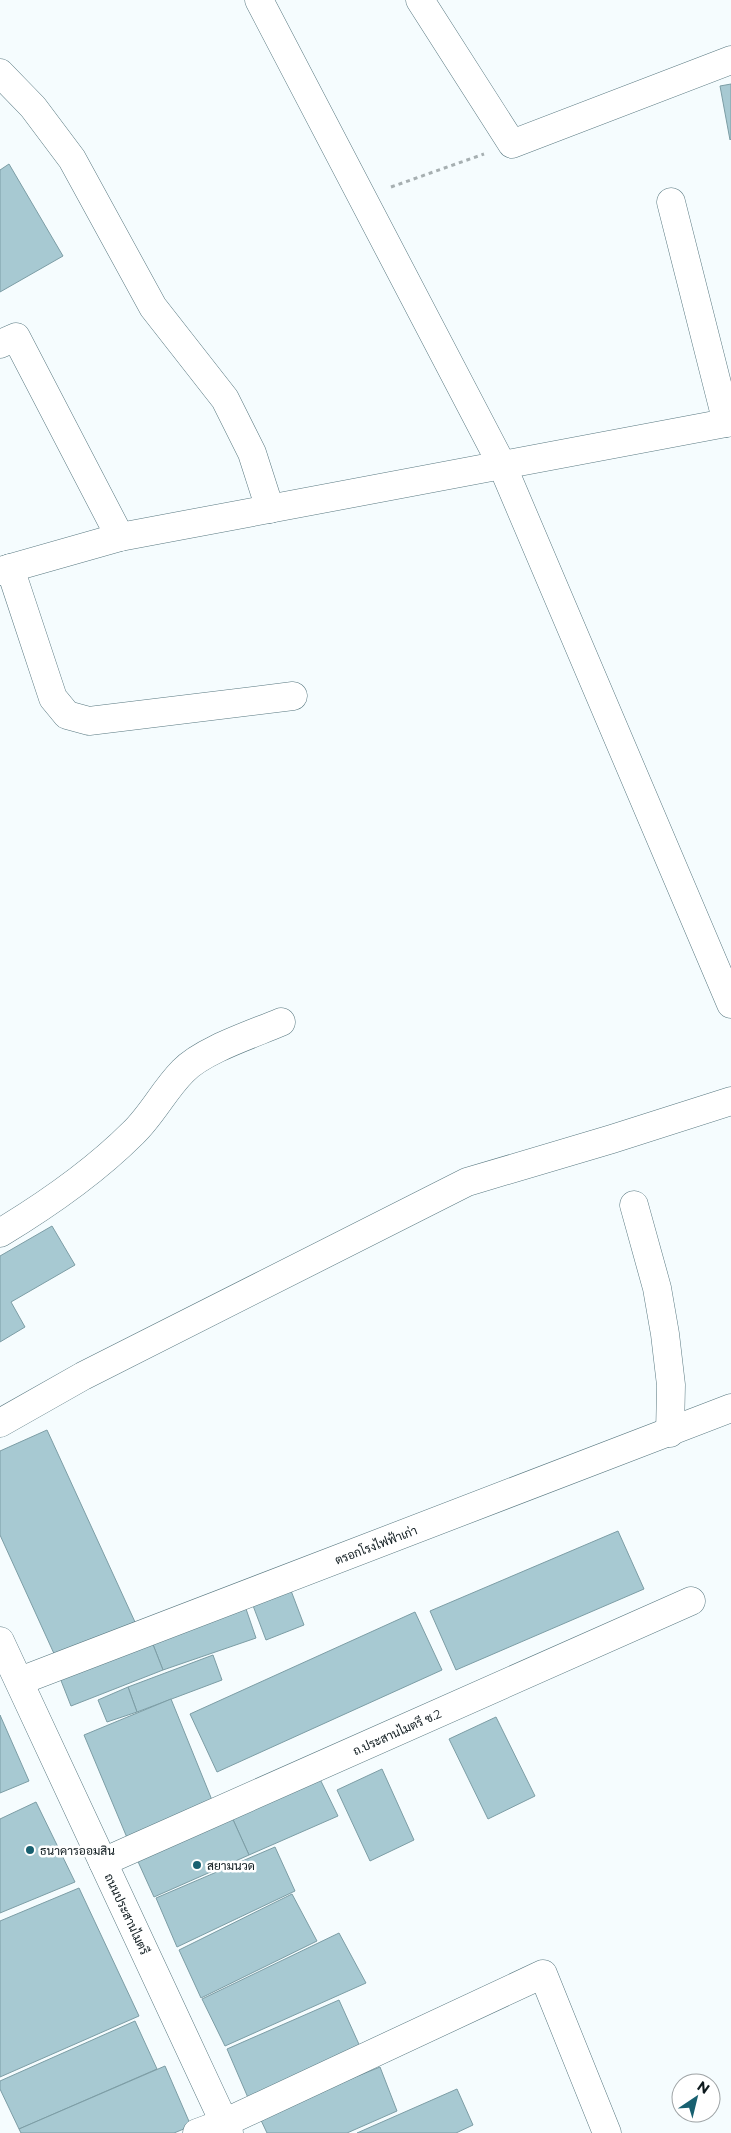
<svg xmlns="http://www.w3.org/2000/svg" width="731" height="2133" viewBox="0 0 731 2133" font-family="Montserrat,Sarabun,sans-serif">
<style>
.building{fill:#a7c9d2;stroke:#7c9da5}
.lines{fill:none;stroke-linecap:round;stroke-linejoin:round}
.minor-casing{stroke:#587880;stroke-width:29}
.path{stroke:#a6afb1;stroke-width:3;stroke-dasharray:4 4;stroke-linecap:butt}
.minor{stroke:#fff;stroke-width:28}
.poi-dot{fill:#186070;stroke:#fff;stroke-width:2}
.labels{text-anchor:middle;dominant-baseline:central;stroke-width:5;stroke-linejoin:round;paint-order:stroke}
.street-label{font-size:12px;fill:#0d191d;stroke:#fff}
.poi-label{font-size:12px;fill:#0d191d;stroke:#fff;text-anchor:start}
</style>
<rect width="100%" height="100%" fill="#f5fcfe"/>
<g class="building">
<path d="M731,84v55l-1,1 -10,-54z"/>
<path d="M9,164l54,92 -63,36v-122z"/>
<path d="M52,1226l23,39 -64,37 14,25 -25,15v-86z"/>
<path d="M47,1430l88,192 -79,36 -56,-123v-84z"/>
<path d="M618,1531l26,58 -188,81 -26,-59z"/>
<path d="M290,1588l14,37 -38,15 -14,-37z"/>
<path d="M245,1606l11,32 -93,32 -11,-28z"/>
<path d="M415,1612l27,58 -225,102 -27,-58z"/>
<path d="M152,1642l11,28 -92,36 -11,-28z"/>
<path d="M213,1655l9,25 -85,32 -9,-25z"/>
<path d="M128,1687l9,25 -30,10 -9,-22z"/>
<path d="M171,1699l43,106 -86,35 -44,-105z"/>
<path d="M0,1715l29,66 -29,12z"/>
<path d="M496,1717l39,79 -47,23 -39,-80z"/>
<path d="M382,1769l32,71 -44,21 -33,-71z"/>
<path d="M318,1775l20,41 -89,39 -19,-42z"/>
<path d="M36,1802l39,80 -75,31v-94z"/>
<path d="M230,1813l19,42 -95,42 -19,-42z"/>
<path d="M275,1847l20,44 -118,56 -21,-49z"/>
<path d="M79,1888l60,128 -139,61v-156z"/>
<path d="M292,1894l25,47 -116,57 -22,-48z"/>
<path d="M339,1933l27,50 -141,63 -23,-47z"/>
<path d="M339,2000l23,51 -113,49 -22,-51z"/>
<path d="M135,2021l22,48 -138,60 -19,-40v-8z"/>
<path d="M165,2066l26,60 -17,7h-153l-2,-4z"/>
<path d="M380,2067l17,44 -50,22h-80l-8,-17z"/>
<path d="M457,2089l16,36 -17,8h-99z"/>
</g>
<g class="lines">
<g class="minor-casing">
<g id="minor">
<path d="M259,0l243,465 229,539"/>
<path d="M420,0l92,144 219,-84"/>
<path d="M0,73l33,34 39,52 81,148 72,92 27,54 18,56"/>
<path d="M671,202l56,221"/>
<path d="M0,344l16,-7 104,200"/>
<path d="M10,568l43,130 14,17 22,6 204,-25"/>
<path d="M0,571l120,-34 611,-115"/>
<path d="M634,1205l23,83 8,46 6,51 -1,48"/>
<path d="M0,1233c48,-29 93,-60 133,-100 19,-18 31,-43 50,-62 20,-21 70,-37 98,-49"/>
<path d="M0,1423l83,-47 384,-194 145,-43 119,-38"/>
<path d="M0,1641l229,492"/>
<path d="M20,1681l711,-273"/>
<path d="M103,1862l588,-261"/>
<path d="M197,2133l27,-10 319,-149 64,159"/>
</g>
</g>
<path class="path" d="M391,187l93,-33"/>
<use href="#minor" class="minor"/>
</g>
<g class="poi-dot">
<circle cx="30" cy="1850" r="5"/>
<circle cx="197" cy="1865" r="5"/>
</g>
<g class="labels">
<g class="street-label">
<text transform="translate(376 1545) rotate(-21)">ตรอกโรงไฟฟ้าเก่า</text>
<text transform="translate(397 1732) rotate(-24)">ถ.ประสานไมตรี ซ.2</text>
<text transform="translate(127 1914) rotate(65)">ถนนประสานไมตรี</text>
</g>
<g class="poi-label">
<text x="40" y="1850">ธนาคารออมสิน</text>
<text x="207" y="1865">สยามนวด</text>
</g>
</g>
<g transform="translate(696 2098) rotate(35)"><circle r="24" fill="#ffffff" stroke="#9ea3a5"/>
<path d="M0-4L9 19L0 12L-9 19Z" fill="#186070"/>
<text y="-8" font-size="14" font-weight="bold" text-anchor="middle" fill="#0d191d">N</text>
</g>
</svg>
